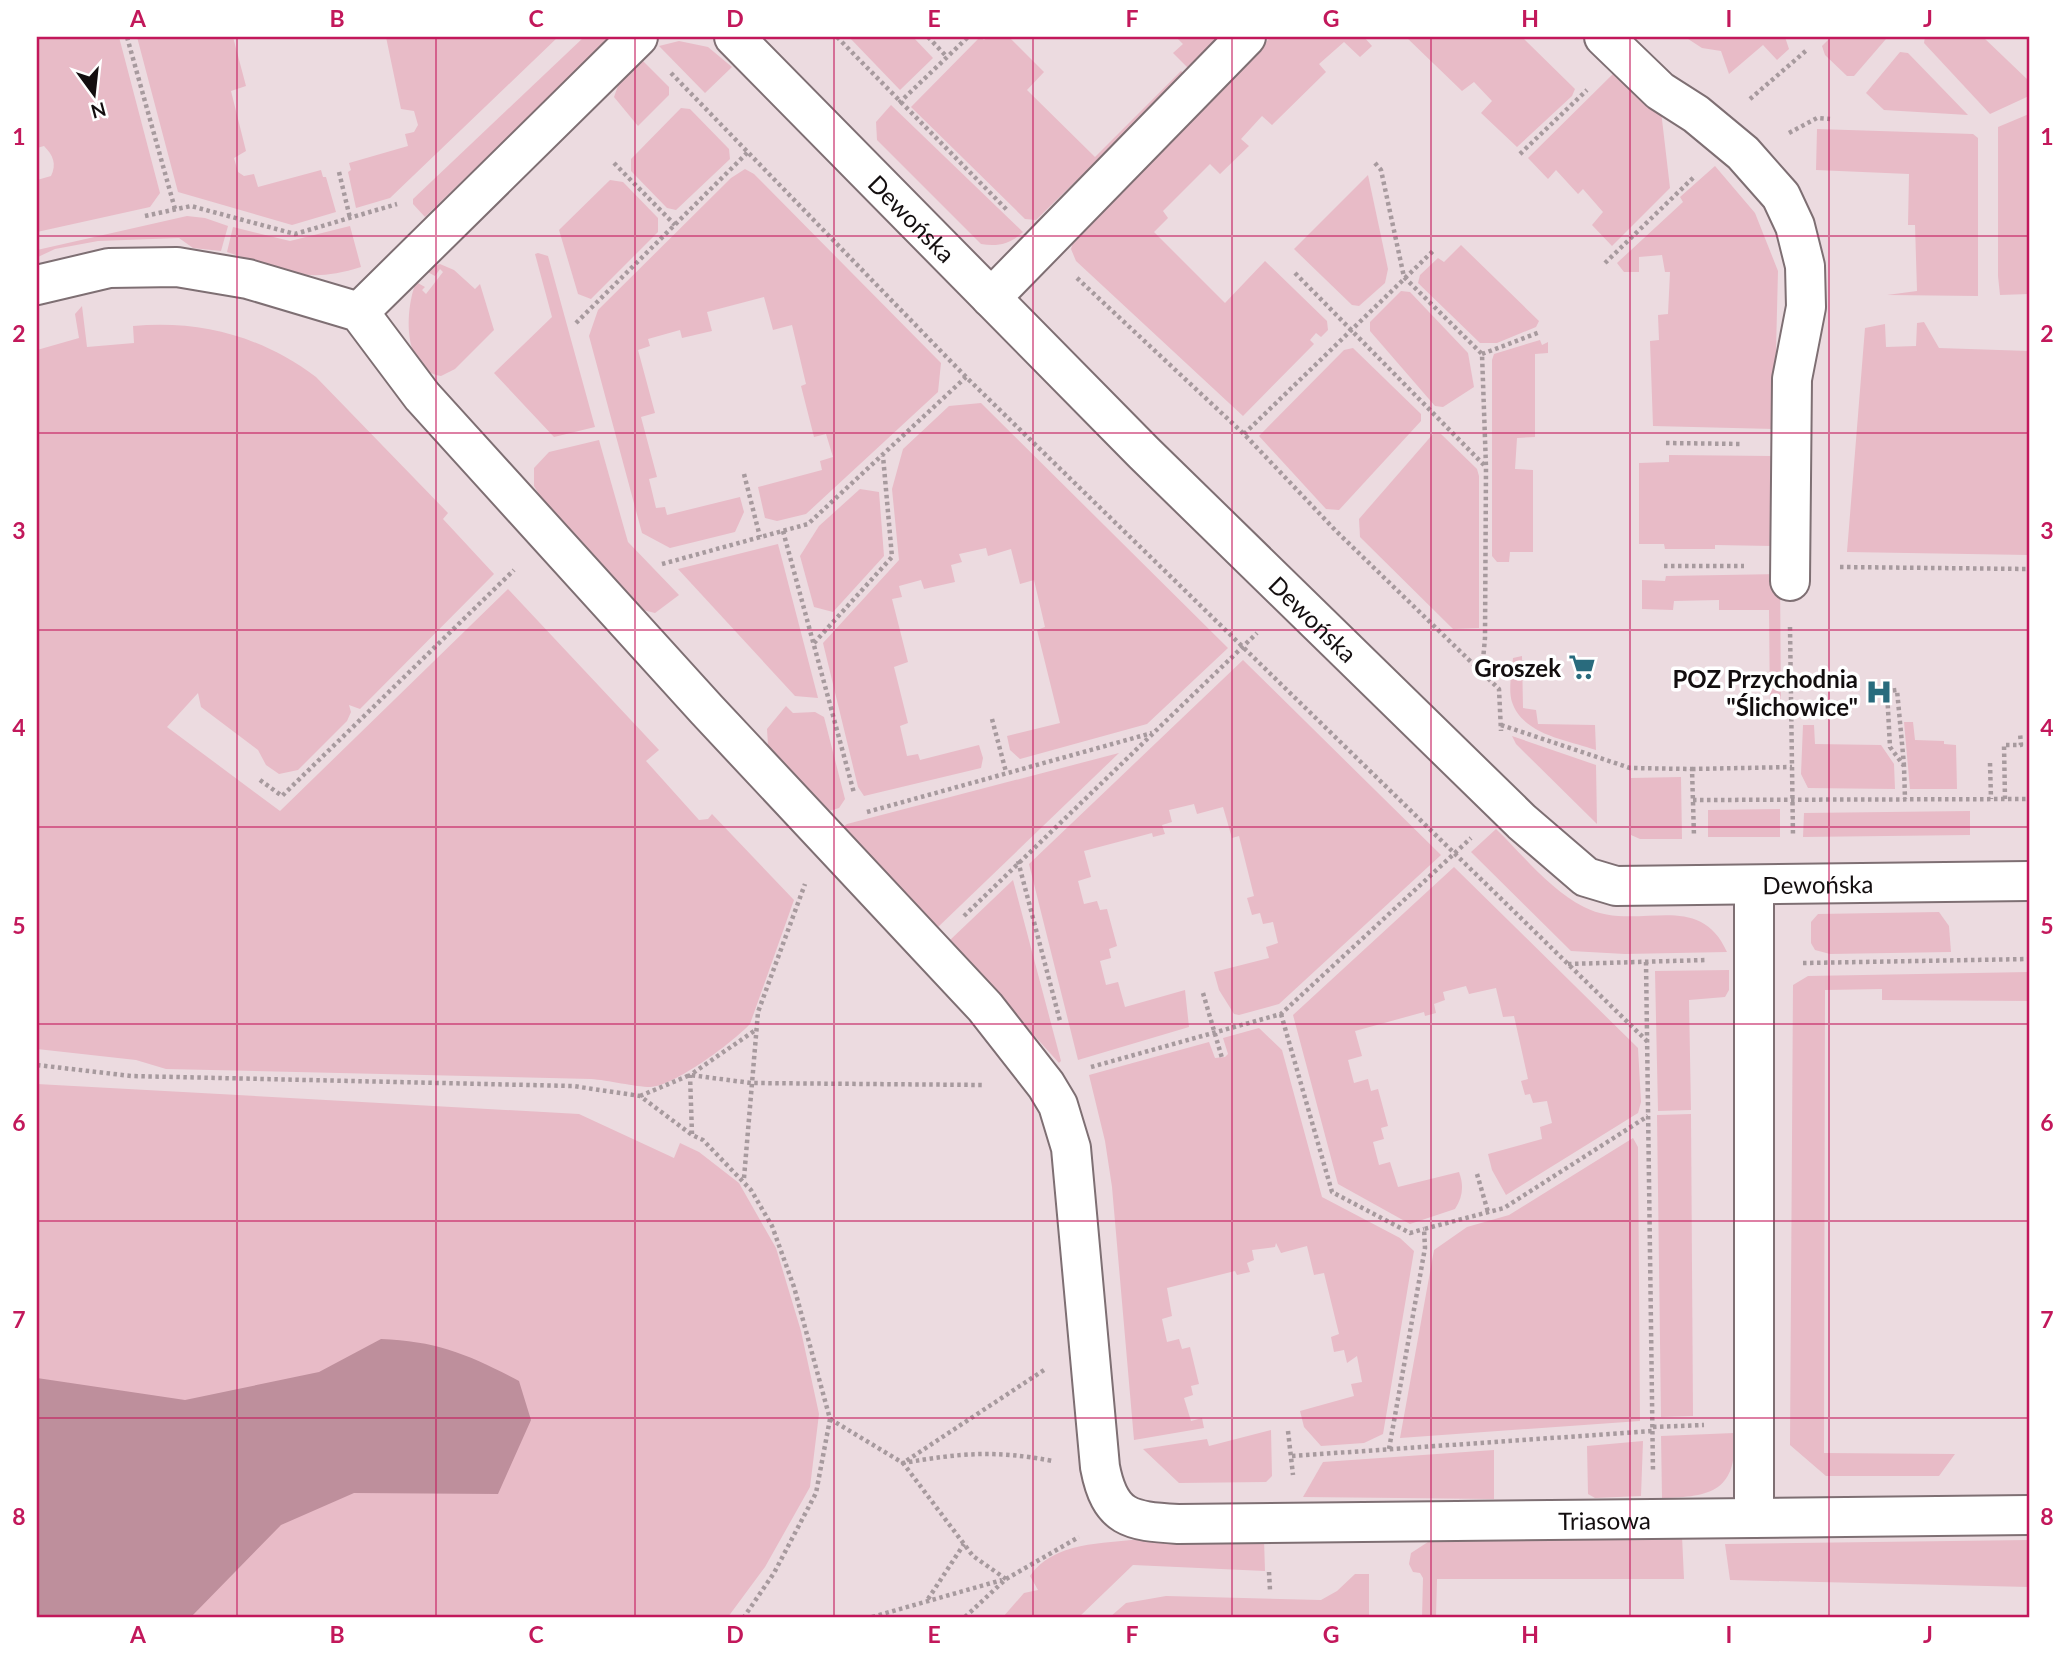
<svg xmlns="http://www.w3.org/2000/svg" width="2066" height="1654" viewBox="0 0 2066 1654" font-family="Lato,sans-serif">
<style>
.green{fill:#e8bbc7}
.water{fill:#be8f9c}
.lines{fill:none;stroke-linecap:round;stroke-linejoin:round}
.street-casing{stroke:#7e6f73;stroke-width:42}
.path{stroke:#a79a9e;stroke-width:4.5;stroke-dasharray:3.5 3.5;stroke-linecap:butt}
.street{stroke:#fff;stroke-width:38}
.grid{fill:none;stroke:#c2185b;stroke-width:2;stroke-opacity:0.55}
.labels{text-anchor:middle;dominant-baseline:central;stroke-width:7;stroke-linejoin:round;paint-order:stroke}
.street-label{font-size:24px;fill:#130e0f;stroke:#fff}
.poi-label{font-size:24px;font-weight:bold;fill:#130e0f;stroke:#fff;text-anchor:end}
.neatline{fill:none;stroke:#c2185b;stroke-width:2.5}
.grid-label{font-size:23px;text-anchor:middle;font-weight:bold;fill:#c2185b}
</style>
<rect width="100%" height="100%" fill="#ecdbe0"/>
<g class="green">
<path d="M37,37h82l41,156 -10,14 -113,25v-52l14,-4c6,-12 2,-21 -7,-30l-7,2z"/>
<path d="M137,37h96l13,49 -15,5 15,60 -12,7 4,14 6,4 10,-2 4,13 63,-17 2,7h3l10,35 -44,13 -114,-33z"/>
<path d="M386,37h172l-168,161 -34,10 -8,-36 3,-2 -2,-7 59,-17 -3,-12 9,-2 4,-7 -4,-14 -13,-2z"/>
<path d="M584,37h27l-186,180 -12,-13v-5z"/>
<path d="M849,37h64l20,21 -33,32z"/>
<path d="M980,37l4,3 3,-3h22l35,35 -17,18 68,67 86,-86 4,3 -149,146 -11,-1 -114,-112z"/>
<path d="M1176,37h48l-34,33 -17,-17 10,-9z"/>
<path d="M1271,37h93l8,9 -12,11 -16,-15 -25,22 7,8 -54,53 -10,-9 -21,23 8,7 -29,28 -10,-10 -47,47 5,7 -14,14 71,71 40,-42 62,60 1,9 -7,7 -5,-4 -6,7 4,4 -71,72 -167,-155 -5,-12 5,-17z"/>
<path d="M1406,37h116l53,52 -3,7 -55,51 -36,-34 11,-12 -18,-19 -12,9z"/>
<path d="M1685,37h100l4,12 -12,11 -14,-15 -34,29 -8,-23 -19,-3z"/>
<path d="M1831,37h55v2l-32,37h-7l-22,-21 -3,-9z"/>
<path d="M1925,37h58l46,44v15l-39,18 -66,-71z"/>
<path d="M679,41l29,6 24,20 -27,26 -46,-47z"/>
<path d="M1900,52l8,1 60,62 -84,-5 -18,-17z"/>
<path d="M642,60l27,27v8l-31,31 -24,-29 5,-14z"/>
<path d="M1618,69l43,42 9,77 -58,58 -20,-21 11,-13 -20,-23 -5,5 -22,-24 -8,9 -20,-21z"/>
<path d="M891,105l132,127c-13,12 -25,15 -42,12l-104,-104 -1,-18z"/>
<path d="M681,108l9,1 39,40 1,10 -54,51 -9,-2 -36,-37v-12z"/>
<path d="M2029,114v180l-29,1 -2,-19v-149z"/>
<path d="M1817,129l156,5 5,4v158l-91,-1 30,-4 -2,-66h-7l1,-51 -93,-4z"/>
<path d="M1715,166l40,47 23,58 -4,158 -121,-3 -3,-85 9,-1 -1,-25 10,-1 2,-42h-5l-3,-17 -23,2v15h-15l-7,-9 66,-61 -3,-5z"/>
<path d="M745,169l9,5 187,189 -3,29 -132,122 -29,7 -12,-3 -7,-31 64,-17 -2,-9 13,-4 -7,-23 -12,3 -13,-51 5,-2 -14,-59 -19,5 -9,-33 -57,15 5,19 -30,7 -2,-8 -32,9 2,7 -12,4 17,63 -14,4 16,60 -8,2 7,29 9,-1 2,8 73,-18 4,15 -9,20 -65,16 -28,-15 -53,-197 9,-26 133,-132z"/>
<path d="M1368,175l20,94 -3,14 -26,23 -7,-1 -58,-56z"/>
<path d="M610,180l13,2 35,36v14l-67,67 -13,-5 -19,-64z"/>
<path d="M187,216l18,2 23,8 -7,25 -28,-3 -14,-10 -81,3 -43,8 -17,8 -1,-7z"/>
<path d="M350,226l11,41c-56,18 -81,3 -134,-15l6,-25 57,14z"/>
<path d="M1461,245l78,76 -3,6 -39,16h-17l-62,-60 2,-8 18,-17 6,4z"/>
<path d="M538,253l10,3 47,171 -41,10 -60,-64 58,-56 -17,-63z"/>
<path d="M440,264l14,6 21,19 5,-5 14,46 -39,39 -14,7c-39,-6 -36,-66 -25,-94l9,5 -3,3 4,4 17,-22 -3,-3 -5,7 -11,-6z"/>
<path d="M1401,291l9,1 58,61 6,34 -31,20 -8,-1 -65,-75v-9z"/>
<path d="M82,306l5,41 47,-4 -1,-17c68,-6 128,10 183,51l132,136 -5,6 51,55 -134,135 -11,-4 2,7 -4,9 -49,49 -19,4 -13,-9 -8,-15 -57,-43 -3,-14 -31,34 113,84 228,-222 151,161 -13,11 53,59 9,-1 4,-5 82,86 -44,124c-17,18 -75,62 -100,63 -14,0 -43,-7 -59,-8l-425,-10 -30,-9 -99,-11v-699l42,-12 -4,-24z"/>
<path d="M1924,322l15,26 90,3v204l-182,-3 18,-224 20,-4 1,23 30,-1 1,-23z"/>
<path d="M1540,340l2,5 6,-3v11l-13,1v83l-18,1 -2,31 18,1v82h-23l-1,10h-12l-5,-6v-196l2,-6z"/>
<path d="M1353,348l68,66v7l-82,89 -13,-1 -67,-73 85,-86z"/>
<path d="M981,403l247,245 -81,76 -127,35 -10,-9 -3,-14 53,-13 -23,-93 8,-3 -11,-47 -14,4 -9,-35 -23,7 -2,-8 -27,6 3,8 -11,3 4,17 -31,7 -3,-9 -22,6 3,11 -10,2 16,63 -14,5 14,56 -8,3 7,30 11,-2 2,6 59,-15 4,13 -2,10 -117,28 -6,-9 -35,-144 76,-83 -7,-71 11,-40 46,-43z"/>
<path d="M1433,434h8l36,35 2,7v152l-26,1 -93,-92 -1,-18z"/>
<path d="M599,440l29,102 51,53 -24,18 -12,-3 -97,-104 -12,-20v-18l15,-16z"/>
<path d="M1669,455l103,1v90l-57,-1v4h-50l-1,-5h-25v-81l30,-1z"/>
<path d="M860,489l19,3 5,64 -51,56 -19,-5 -14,-51 19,-30z"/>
<path d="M778,544l40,154 -23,-2 -117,-127z"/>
<path d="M1780,574l1,140h-11l-1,-104h-50v-10l-45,1 -1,9 -31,-1v-29l23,1 1,-5z"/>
<path d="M1522,656l1,52 13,2 2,14 57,1 1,25c-28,-10 -73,-15 -84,-48 -4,-12 0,-31 1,-44z"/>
<path d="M1243,660l198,195 -162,149 -40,11 -5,-1 -15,-24 -5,-18 55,-14 -3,-11 12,-4 -5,-21 -10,2 -3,-11 -8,2 -5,-17 7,-2 -15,-60 -7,2 -9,-31 -26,7 -3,-10 -25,6 3,12 -10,3 3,9 -12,3 -1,-4 -68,18 7,26 -13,4 6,23 13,-3 3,9 7,-1 10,37 -8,3 2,9 -11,3 6,24 12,-3 7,25 60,-17 4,37 -111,33 -49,-196z"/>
<path d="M786,706l7,7 22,-1 9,5 21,82 -6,9 -10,3 -61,-66 -1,-16z"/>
<path d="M1904,722h9l2,18 29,1v3l12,1 1,44h-47z"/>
<path d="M1803,725h11l1,19 66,1 13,19 1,25 -87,-1 -7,-14z"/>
<path d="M1512,736l84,29 1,59 -81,-80z"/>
<path d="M1119,753l-183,176 -94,-101 5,-4z"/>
<path d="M1681,777l1,62h-42l-9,-4v-57z"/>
<path d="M1780,809v28h-72v-27z"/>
<path d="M1970,811v24l-167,2 1,-24z"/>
<path d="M1496,829c27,26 54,61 88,78 52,27 114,-20 143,45l-102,2 -54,-3 -100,-99z"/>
<path d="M1454,867l184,181 3,54 -3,11 -132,82 -14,-25 -4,-16 54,-15 -2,-12 12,-4 -5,-22 -14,2 -3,-9 -5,1 -4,-14 7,-2 -14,-63 -11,1 -7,-29 -27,6 -3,-8 -23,6 2,8 -11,4 2,9 -11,3 -1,-4 -69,19 7,25 -14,4 6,23 14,-4 3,12 7,-2 10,37 -7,2 3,11 -11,3 6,23 11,-3 8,25 61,-15c5,13 4,25 -4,37l-45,15 -72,-40 -45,-169z"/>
<path d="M1013,880l48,181 -2,2 -110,-122z"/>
<path d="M1939,912l10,14 2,26 -121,2 -15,-4 -4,-7v-21l7,-8z"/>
<path d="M1729,970v20l-4,7 -36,3 2,110 -33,1 -3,-140z"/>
<path d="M2029,972v29l-147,-1v-11l-57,1 -1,463 131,1 -16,22h-113l-36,-31 3,-460 15,-9z"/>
<path d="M1259,1028l23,22 40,147 78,41 14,13 -31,183 -19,9 -43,3 -17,-19 -4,-16 54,-15 -3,-12 11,-2 -5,-26 -10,7 -3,-13 -10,2 -3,-15 8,-3 -15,-61 -10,2 -7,-29 -26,7 -5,-10 -1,4 -23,3 2,10 -7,3 3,9 -13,3 -2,-4 -68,17 5,28 -10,3 5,23 12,-3 3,10 8,-2 9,37 -8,2 2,9 -9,3 7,23 11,-3 2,10 -70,12 -22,-253 -7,-46 -16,-66 120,-33 6,16 10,-1 3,-3 -5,-16z"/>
<path d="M37,1084l542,30 95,44 6,-15 19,9 40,31 37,65 25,83 18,83 -9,73 -45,80 -37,50h-691z"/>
<path d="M1691,1114l2,302 -32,1 -4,-302z"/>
<path d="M1633,1138l5,9 2,274 -240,17 34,-188 33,-23 42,-12z"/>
<path d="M1271,1430l1,46 -6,6 -87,1 -36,-34 64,-10 2,7z"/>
<path d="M1734,1433c4,58 -23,64 -72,65l-1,-62z"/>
<path d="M1643,1441l-2,55 -46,2 -7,-4 -1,-48z"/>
<path d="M1494,1450v49l-191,-2 20,-35z"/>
<path d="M1682,1536l2,43h-247l-1,38h-14l1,-39 -3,-5 -7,-1 -4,-8 2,-11 20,-13z"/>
<path d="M1141,1539h123l1,32 -132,-6 -54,52h-76l21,-24 14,-3 -8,-14c24,-35 73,-32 111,-37z"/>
<path d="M2029,1540v47l-299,-7 -5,-36z"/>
<path d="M1355,1574h14v43h-259l16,-14 40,-7 155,4 16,-9z"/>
</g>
<path class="water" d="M381,1339c56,2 89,16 138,42l12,39 -33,74 -144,-1 -73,32 -90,92h-154v-239l148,22 134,-28z"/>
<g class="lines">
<g class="street-casing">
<g id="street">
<path id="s1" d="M734,37l410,416 378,369 64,55 30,9 413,-5"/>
<path d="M1604,37l56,54 36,23 47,39 38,43 14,30 10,40 1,41 -14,72 -2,202"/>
<path id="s2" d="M37,285l72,-17 68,-1 71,12 111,33 63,84 285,314 278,297 61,78 12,20 13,43 29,319c10,52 30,54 78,57l851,-9"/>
<path d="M991,298l255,-261"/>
<path d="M359,312l279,-275"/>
<path d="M1754,885v633"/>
</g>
</g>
<g class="path">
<path d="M127,37l48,172"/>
<path d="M837,37l171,174"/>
<path d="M928,37l19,20"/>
<path d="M671,73l295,304 682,665"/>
<path d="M1750,99l58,-50"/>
<path d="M899,103l69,-66"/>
<path d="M1789,133l28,-15 13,1"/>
<path d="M1520,154l67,-64"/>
<path d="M614,163l61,62"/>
<path d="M1375,163l6,7 23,107 78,77 4,113 -1,171 -3,33"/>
<path d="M339,172l11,46"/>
<path d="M145,216l46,-10 104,28 102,-30"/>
<path d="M1605,263l90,-87"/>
<path d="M1295,273l191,194"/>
<path d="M1077,278l167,156 92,97 163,158 2,42"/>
<path d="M576,323l172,-171"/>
<path d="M1482,354l58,-22"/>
<path d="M1244,434l190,-184"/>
<path d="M1666,443l76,1"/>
<path d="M744,474l16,63"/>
<path d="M783,531l71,262"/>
<path d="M662,564l146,-40 158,-147"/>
<path d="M1664,566h80"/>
<path d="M1840,567l189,2"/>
<path d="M1790,627l3,209"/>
<path d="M814,643l78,-86 -9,-101"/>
<path d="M1887,691l3,56 14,19 1,33"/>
<path d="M1879,692l18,-2 7,75"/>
<path d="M992,719l14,53"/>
<path d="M1501,725l129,43 62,1 2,67"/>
<path d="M1990,763l1,36"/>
<path d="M1692,769l100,-2"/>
<path d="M260,780l22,16 232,-226"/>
<path d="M2005,799l-1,-54h17l-1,-12"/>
<path d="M1693,800l336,-1"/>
<path d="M867,812l285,-79"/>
<path d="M1018,861l42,160"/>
<path d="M964,916l293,-283"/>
<path d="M1646,962l7,510"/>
<path d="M1803,963l226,-4"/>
<path d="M1568,964l138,-4"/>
<path d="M1203,993l19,65"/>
<path d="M1281,1014l51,178 78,41 14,-4"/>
<path d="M37,1065l94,11 442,10 67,10 52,39 11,5 48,50 21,36 22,61 36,132 -14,74 -42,80 -30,44"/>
<path d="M1091,1067l190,-53 190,-176"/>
<path d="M640,1096l50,-21 61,8 233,2"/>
<path d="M692,1134l-2,-59 67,-46"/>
<path d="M1477,1174l11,38"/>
<path d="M744,1178l14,-166 47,-128"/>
<path d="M830,1419l73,44c59,-10 91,-13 150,-2"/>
<path d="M1653,1427l51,-2"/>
<path d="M1288,1431l5,44"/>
<path d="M1389,1449l36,-201 -1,-19 80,-21 144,-92"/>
<path d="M1292,1456l361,-25"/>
<path d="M1269,1572l1,18"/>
<path d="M1006,1579l-33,-23 -70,-93 141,-93"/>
<path d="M928,1599l36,-55"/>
<path d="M872,1617l130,-37"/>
<path d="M965,1617l41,-38 73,-42"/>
</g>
<use href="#street" class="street"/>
</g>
<path class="grid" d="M237,37v1580M436,37v1580M635,37v1580M834,37v1580M1033,37v1580M1232,37v1580M1431,37v1580M1630,37v1580M1829,37v1580M37,236h1992M37,433h1992M37,630h1992M37,827h1992M37,1024h1992M37,1221h1992M37,1418h1992"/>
<defs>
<g id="supermarket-bare" transform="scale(2.1)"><path d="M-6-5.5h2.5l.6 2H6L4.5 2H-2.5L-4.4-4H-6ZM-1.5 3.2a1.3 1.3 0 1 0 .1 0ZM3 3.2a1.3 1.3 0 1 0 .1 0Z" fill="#296b7d" stroke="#fff" stroke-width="2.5" paint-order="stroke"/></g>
<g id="hospital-bare" transform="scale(2.1)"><path d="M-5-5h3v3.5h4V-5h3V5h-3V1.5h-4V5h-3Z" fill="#296b7d" stroke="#fff" stroke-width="2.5" paint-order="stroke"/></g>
</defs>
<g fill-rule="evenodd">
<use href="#supermarket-bare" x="1582" y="667"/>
<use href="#hospital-bare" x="1879" y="692"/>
</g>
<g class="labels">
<g class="street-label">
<text stroke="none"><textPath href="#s1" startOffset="254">Dewońska</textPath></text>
<text stroke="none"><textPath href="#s1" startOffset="821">Dewońska</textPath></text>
<text stroke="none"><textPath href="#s1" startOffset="1430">Dewońska</textPath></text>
<text stroke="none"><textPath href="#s2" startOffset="2289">Triasowa</textPath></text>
</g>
<g class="poi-label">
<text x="1561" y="667">Groszek</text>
<text x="1858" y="678">POZ Przychodnia<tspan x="1858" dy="28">"Ślichowice"</tspan></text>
</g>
</g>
<rect width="2066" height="1654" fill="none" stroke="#ffffff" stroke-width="77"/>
<g transform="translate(94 94) rotate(165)" stroke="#ffffff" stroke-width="5" paint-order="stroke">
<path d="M0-5L12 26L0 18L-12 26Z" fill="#130e0f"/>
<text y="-10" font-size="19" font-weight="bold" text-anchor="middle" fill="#130e0f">N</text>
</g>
<rect x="38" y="38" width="1990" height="1578" class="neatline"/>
<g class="grid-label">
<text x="138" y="27">A</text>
<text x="337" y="27">B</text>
<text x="536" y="27">C</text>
<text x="735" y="27">D</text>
<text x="934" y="27">E</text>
<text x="1132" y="27">F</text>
<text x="1331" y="27">G</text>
<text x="1530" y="27">H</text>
<text x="1729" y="27">I</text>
<text x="1928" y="27">J</text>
<text x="19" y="145">1</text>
<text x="2047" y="145">1</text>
<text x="19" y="342">2</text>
<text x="2047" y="342">2</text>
<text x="19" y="539">3</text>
<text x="2047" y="539">3</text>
<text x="19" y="736">4</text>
<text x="2047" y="736">4</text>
<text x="19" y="934">5</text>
<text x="2047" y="934">5</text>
<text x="19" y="1131">6</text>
<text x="2047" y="1131">6</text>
<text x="19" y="1328">7</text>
<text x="2047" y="1328">7</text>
<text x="19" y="1525">8</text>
<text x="2047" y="1525">8</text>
<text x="138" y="1643">A</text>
<text x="337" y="1643">B</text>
<text x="536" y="1643">C</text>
<text x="735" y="1643">D</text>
<text x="934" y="1643">E</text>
<text x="1132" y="1643">F</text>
<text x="1331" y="1643">G</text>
<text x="1530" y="1643">H</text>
<text x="1729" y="1643">I</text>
<text x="1928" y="1643">J</text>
</g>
</svg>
